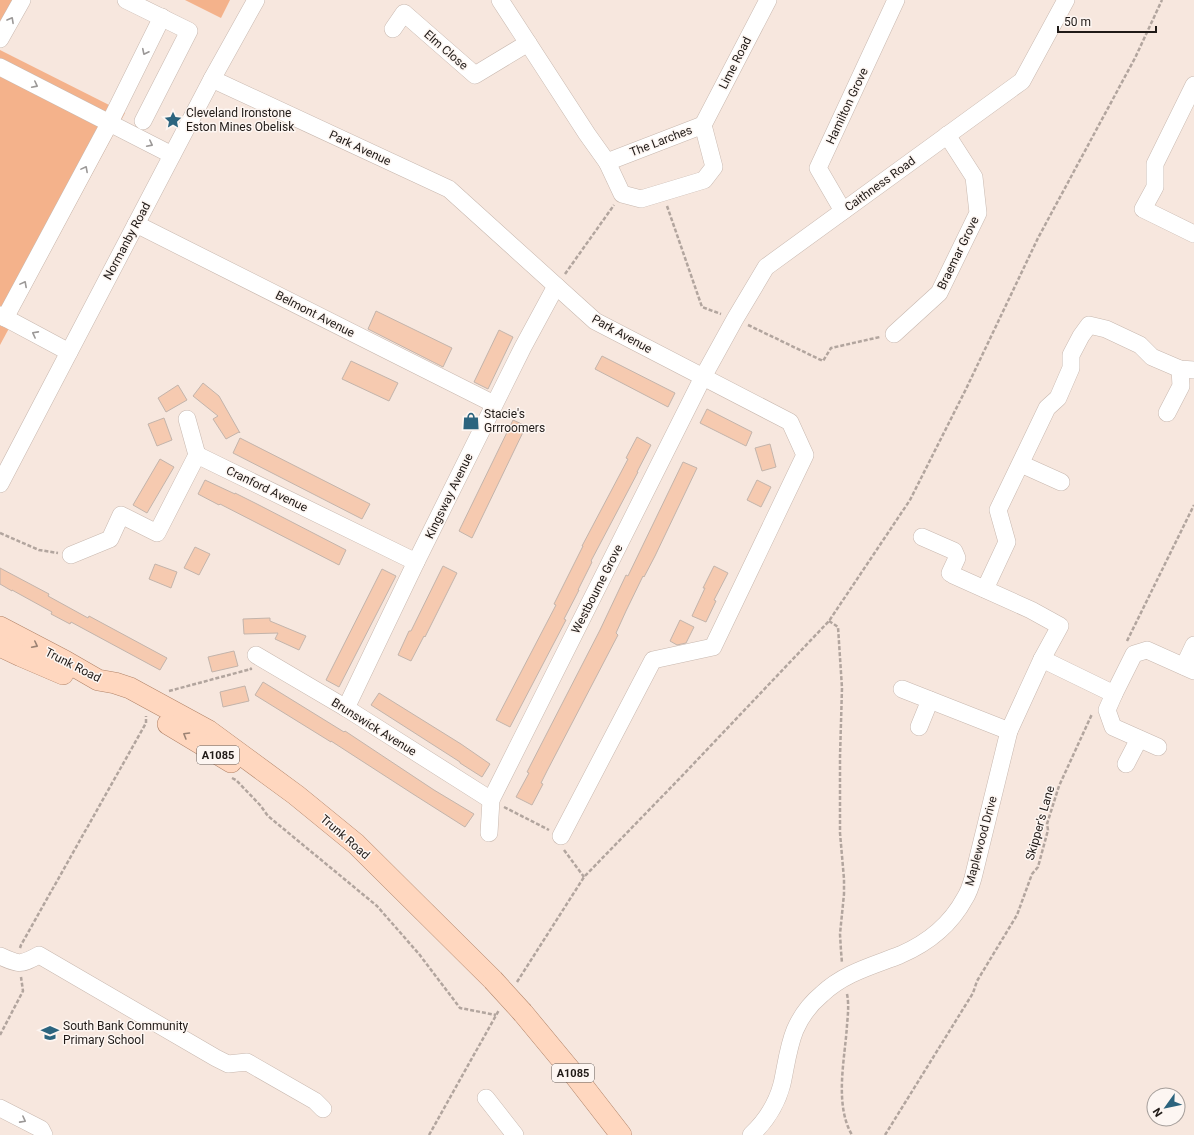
<svg xmlns="http://www.w3.org/2000/svg" width="1194" height="1135" viewBox="0 0 1194 1135" font-family="Roboto,sans-serif">
<style>
.green{fill:#f4b28b}
.building{fill:#f6cab0;stroke:#c3b4ab}
.lines{fill:none;stroke-linecap:round;stroke-linejoin:round}
.minor-casing{stroke:#c8b8af;stroke-width:18}
.major-casing{stroke:#b18368;stroke-width:22}
.path{stroke:#b2a59e;stroke-width:2.5;stroke-dasharray:4 2;stroke-linecap:butt}
.minor{stroke:#fff;stroke-width:17}
.major{stroke:#ffd7bf;stroke-width:21}
.major-bridge-casing{stroke:#b18368;stroke-width:22;stroke-linecap:butt}
.major-bridge{stroke:#ffd7bf;stroke-width:21}
.oneway{stroke:#9b9897}
.oneway2{stroke:#9b8273}
.labels{text-anchor:middle;dominant-baseline:central;stroke-width:3;stroke-linejoin:round;paint-order:stroke}
.shield{fill:#fdf6f2;stroke:#625c59;stroke-width:1}
.shield-label{font-size:11px;font-weight:bold;fill:#201a17}
.street-label{font-size:12px;fill:#201a17;stroke:#fdf6f2}
.poi-label{font-size:12px;fill:#201a17;stroke:#fdf6f2;text-anchor:start}
</style>
<rect width="100%" height="100%" fill="#f7e7de"/>
<g class="green">
<path d="M0,0h18l-18,37z"/>
<path d="M185,0h45l-9,18z"/>
<path d="M0,50l125,63 -125,232z"/>
</g>
<g class="building">
<path d="M376,311l76,37 -9,19 -75,-38z"/>
<path d="M499,330l14,7 -25,52 -14,-7z"/>
<path d="M602,356l73,37 -7,14 -73,-38z"/>
<path d="M351,361l47,22 -9,18 -47,-22z"/>
<path d="M203,383l16,13 21,37 -1,-1 -13,7 -13,-20 5,-3 -25,-20z"/>
<path d="M178,385l9,15 -21,12 -8,-14z"/>
<path d="M707,409l45,23 -6,14 -46,-23z"/>
<path d="M164,418l8,22 -15,6 -9,-22z"/>
<path d="M513,420l13,6 -54,112 -13,-7z"/>
<path d="M637,437l14,8 -14,27h1l-47,89 1,1 -14,28h1l-15,29 2,1 -56,107 -14,-7 60,-115 -2,-1 29,-58h-1l46,-87 -2,-1z"/>
<path d="M240,438l130,66 -8,15 -129,-66z"/>
<path d="M770,444l6,23 -14,4 -7,-23z"/>
<path d="M160,459l14,8 -27,46 -14,-8z"/>
<path d="M683,462l14,6 -42,88 -11,21 -1,-1 -17,35 -10,22 2,2 -71,136 -6,12 2,1 -11,21 -16,-8 13,-24 -2,-1 73,-142 26,-55 2,1z"/>
<path d="M205,480l30,14v-1l22,11 89,46 -7,15 -119,-61 -1,1 -21,-11z"/>
<path d="M757,480l14,7 -10,20 -14,-7z"/>
<path d="M195,547l15,7 -11,21 -15,-7z"/>
<path d="M155,564l22,8 -6,16 -22,-9z"/>
<path d="M443,566l14,7 -32,64 -1,-1 -13,25 -13,-6 11,-24h2z"/>
<path d="M714,566l14,7 -14,27 2,1 -10,21 -14,-6 13,-28h-2z"/>
<path d="M0,568l49,26 -1,2 40,22 1,-2 78,42 -7,12 -89,-48 -1,2 -19,-10 1,-2 -40,-22v1l-12,-7z"/>
<path d="M382,569l14,7 -57,111 -13,-7z"/>
<path d="M270,618v3l36,15 -7,14 -24,-11 3,-6 -34,1 -1,-15z"/>
<path d="M680,620l14,7 -8,16 -9,2 -7,-4z"/>
<path d="M234,651l4,15 -26,6 -4,-15z"/>
<path d="M263,682l81,50 1,-1 89,59 40,24 -9,13 -52,-33 -82,-53v1l-76,-47z"/>
<path d="M245,686l4,15 -26,6 -3,-15z"/>
<path d="M379,693l82,51 29,20 -8,13 -22,-14v-1l-89,-57z"/>
</g>
<g class="lines">
<g class="minor-casing">
<g id="minor">
<path d="M126,0l63,31 -46,90"/>
<path d="M500,0l87,134 20,28 96,-37"/>
<path d="M393,29l11,-16 71,62 53,-32"/>
<path d="M0,39l22,-39"/>
<path d="M0,67l172,88"/>
<path d="M212,79l237,110 146,132 195,101 15,33 -92,192 -60,13 -92,176"/>
<path d="M1194,85l-39,79v23l-12,22 51,25"/>
<path d="M703,125l65,-125"/>
<path d="M607,162l15,32 19,5 63,-19 10,-13 -11,-42"/>
<path d="M843,211l-25,-43 78,-168"/>
<path d="M136,224l358,180"/>
<path d="M0,315l69,37"/>
<path d="M5,318l104,-194 53,-107"/>
<path d="M894,334l45,-41 39,-80 -4,-36 -27,-42"/>
<path d="M1167,413l14,-27 -1,-17"/>
<path d="M187,419l10,36"/>
<path d="M1021,464l40,18"/>
<path d="M0,484l212,-405 44,-79"/>
<path d="M922,537l32,14 3,7 -7,15"/>
<path d="M71,555l39,-16 11,-24 36,18 40,-78 219,107"/>
<path d="M985,589l22,-47 -9,-32 49,-102 11,-10 13,-30v-13l10,-19 8,-11 17,4 34,16 12,12 28,12 14,1"/>
<path d="M256,655l90,53 145,92"/>
<path d="M1042,659l72,35"/>
<path d="M1184,666l10,-21"/>
<path d="M902,689l107,42"/>
<path d="M346,708l70,-146 107,-215 33,-61"/>
<path d="M919,727l11,-27"/>
<path d="M1158,747l-45,-20 -6,-17 7,-16 20,-40 13,-4 47,21"/>
<path d="M1126,764l13,-25"/>
<path d="M489,833l2,-33 212,-423 32,-58 31,-52 256,-186 44,-81"/>
<path d="M0,956c19,9 21,9 39,-1l177,103 12,6 19,-2 68,39 8,8"/>
<path d="M486,1098l29,37"/>
<path d="M0,1108l41,21 3,6"/>
<path d="M751,1135c15,-14 26,-32 31,-51 4,-18 6,-37 13,-54 6,-14 15,-26 27,-36 22,-21 50,-28 78,-39 28,-12 51,-31 65,-57 4,-6 6,-13 8,-20l36,-147 33,-72 18,-33 -29,-16 -78,-35"/>
</g>
</g>
<g class="major-casing">
<g id="major">
<path d="M0,627l65,34 33,19 17,3 15,5 79,43 87,64 60,49 137,136"/>
<path d="M0,646l21,10 42,18"/>
<path d="M168,724l63,38"/>
<path d="M523,1013l53,64 45,58"/>
</g>
</g>
<g class="path">
<path d="M667,206l35,101 19,7"/>
<path d="M565,274l49,-69"/>
<path d="M748,325l75,36 8,-13 49,-11"/>
<path d="M0,533l39,17 19,3"/>
<path d="M829,621l9,6 4,61 -2,69v76l4,46v15l-4,40 1,17 1,12"/>
<path d="M1127,641l67,-136"/>
<path d="M169,691l82,-22 -1,-1"/>
<path d="M232,778l4,2 24,25 8,11 109,90 42,48 41,54 36,7"/>
<path d="M504,807l45,23"/>
<path d="M564,850l20,27"/>
<path d="M20,948l1,-3 125,-222v-7"/>
<path d="M517,982l67,-105 97,-100 148,-156 81,-121 56,-111 72,-151 97,-180 27,-58"/>
<path d="M847,994c2,10 1,20 0,31 -2,34 -13,79 5,110"/>
<path d="M0,1035l23,-44 -2,-14"/>
<path d="M429,1135l70,-125"/>
<path d="M885,1135l88,-142 4,-12 40,-66 15,-41 6,-7 10,-37 -1,-6 12,-38 33,-72"/>
</g>
<use href="#minor" class="minor"/>
<use href="#major" class="major"/>
<g class="major-bridge-casing">
<path id="major-bridge" d="M493,980l30,33"/>
</g>
<use href="#major-bridge" class="major-bridge"/>
</g>
<defs><path id="oneway-chevron" d="M-2-3.5L2.5 0L-2 3.5" fill="none" stroke-width="1.6" stroke-linecap="round" stroke-linejoin="round"/></defs>
<g class="oneway">
<use href="#oneway-chevron" transform="translate(11 20) rotate(-61)"/>
<use href="#oneway-chevron" transform="translate(145 52) rotate(116)"/>
<use href="#oneway-chevron" transform="translate(35 85) rotate(27)"/>
<use href="#oneway-chevron" transform="translate(150 144) rotate(27)"/>
<use href="#oneway-chevron" transform="translate(85 169) rotate(-62)"/>
<use href="#oneway-chevron" transform="translate(24 284) rotate(-62)"/>
<use href="#oneway-chevron" transform="translate(35 334) rotate(-152)"/>
<use href="#oneway-chevron" transform="translate(23 1120) rotate(28)"/>
</g>
<g class="oneway2">
<use href="#oneway-chevron" transform="translate(35 645) rotate(27)"/>
<use href="#oneway-chevron" transform="translate(186 735) rotate(-149)"/>
</g>
<defs>
<g id="sight-bare" transform="scale(1.38)"><path d="M0-6L1.8-2.2L6-1.7L2.9 1.2L3.7 5.4L0 3.3L-3.7 5.4L-2.9 1.2L-6-1.7L-1.8-2.2Z" fill="#2c647e" stroke="#fdf6f2" stroke-width="2.5" paint-order="stroke"/></g>
<g id="shop-bare" transform="scale(1.38)"><path d="M-5-2.5h2.3a2.7 3.5 0 0 1 5.4 0H5L5.5 6h-11ZM-1.5-2.5h3a1.5 2.3 0 0 0-3 0Z" fill="#2c647e" stroke="#fdf6f2" stroke-width="2.5" paint-order="stroke"/></g>
<g id="school-bare" transform="scale(1.38)"><path d="M0-5L7-2L0 1L-7-2ZM-4 1L0 2.5L4 1V4Q0 6-4 4Z" fill="#2c647e" stroke="#fdf6f2" stroke-width="2.5" paint-order="stroke"/></g>
</defs>
<g fill-rule="evenodd">
<use href="#sight-bare" x="173" y="120"/>
<use href="#shop-bare" x="471" y="421"/>
<use href="#school-bare" x="50" y="1033"/>
</g>
<g class="labels">
<g class="shield">
<rect x="197" y="746" width="42" height="18" rx="3"/>
<rect x="552" y="1064" width="42" height="18" rx="3"/>
</g>
<g class="shield-label">
<text x="218" y="755">A1085</text>
<text x="573" y="1073">A1085</text>
</g>
<g class="street-label">
<text transform="translate(446 50) rotate(41)">Elm Close</text>
<text transform="translate(735 63) rotate(-63)">Lime Road</text>
<text transform="translate(847 106) rotate(-65)">Hamilton Grove</text>
<text transform="translate(661 141) rotate(-21)">The Larches</text>
<text transform="translate(360 148) rotate(25)">Park Avenue</text>
<text transform="translate(880 184) rotate(-36)">Caithness Road</text>
<text transform="translate(127 241) rotate(-62)">Normanby Road</text>
<text transform="translate(958 253) rotate(-64)">Braemar Grove</text>
<text transform="translate(315 314) rotate(27)">Belmont Avenue</text>
<text transform="translate(622 334) rotate(29)">Park Avenue</text>
<text transform="translate(267 489) rotate(26)">Cranford Avenue</text>
<text transform="translate(449 496) rotate(-64)">Kingsway Avenue</text>
<text transform="translate(597 589) rotate(-63)">Westbourne Grove</text>
<text transform="translate(73 665) rotate(27)">Trunk Road</text>
<text transform="translate(374 727) rotate(32)">Brunswick Avenue</text>
<text transform="translate(1040 823) rotate(-74)">Skipper's Lane</text>
<text transform="translate(345 837) rotate(41)">Trunk Road</text>
<text transform="translate(981 841) rotate(-75)">Maplewood Drive</text>
</g>
<g class="poi-label">
<text x="186" y="113">Cleveland Ironstone<tspan x="186" dy="14">Eston Mines Obelisk</tspan></text>
<text x="484" y="414">Stacie's<tspan x="484" dy="14">Grrroomers</tspan></text>
<text x="63" y="1026">South Bank Community<tspan x="63" dy="14">Primary School</tspan></text>
</g>
</g>
<g transform="translate(1166 1107) rotate(237)"><circle r="19" fill="#fdf6f2" stroke="#a59e9a"/>
<path d="M0-3L7 15L0 10L-7 15Z" fill="#2c647e"/>
<text y="-6" font-size="11" font-weight="bold" text-anchor="middle" fill="#201a17">N</text>
</g>
<path d="M1058 26v6h98v-6" fill="none" stroke="#201a17" stroke-width="2"/>
<text x="1064" y="26" font-size="12" fill="#201a17" stroke="#fdf6f2" stroke-width="3" paint-order="stroke">50 m</text>
</svg>
